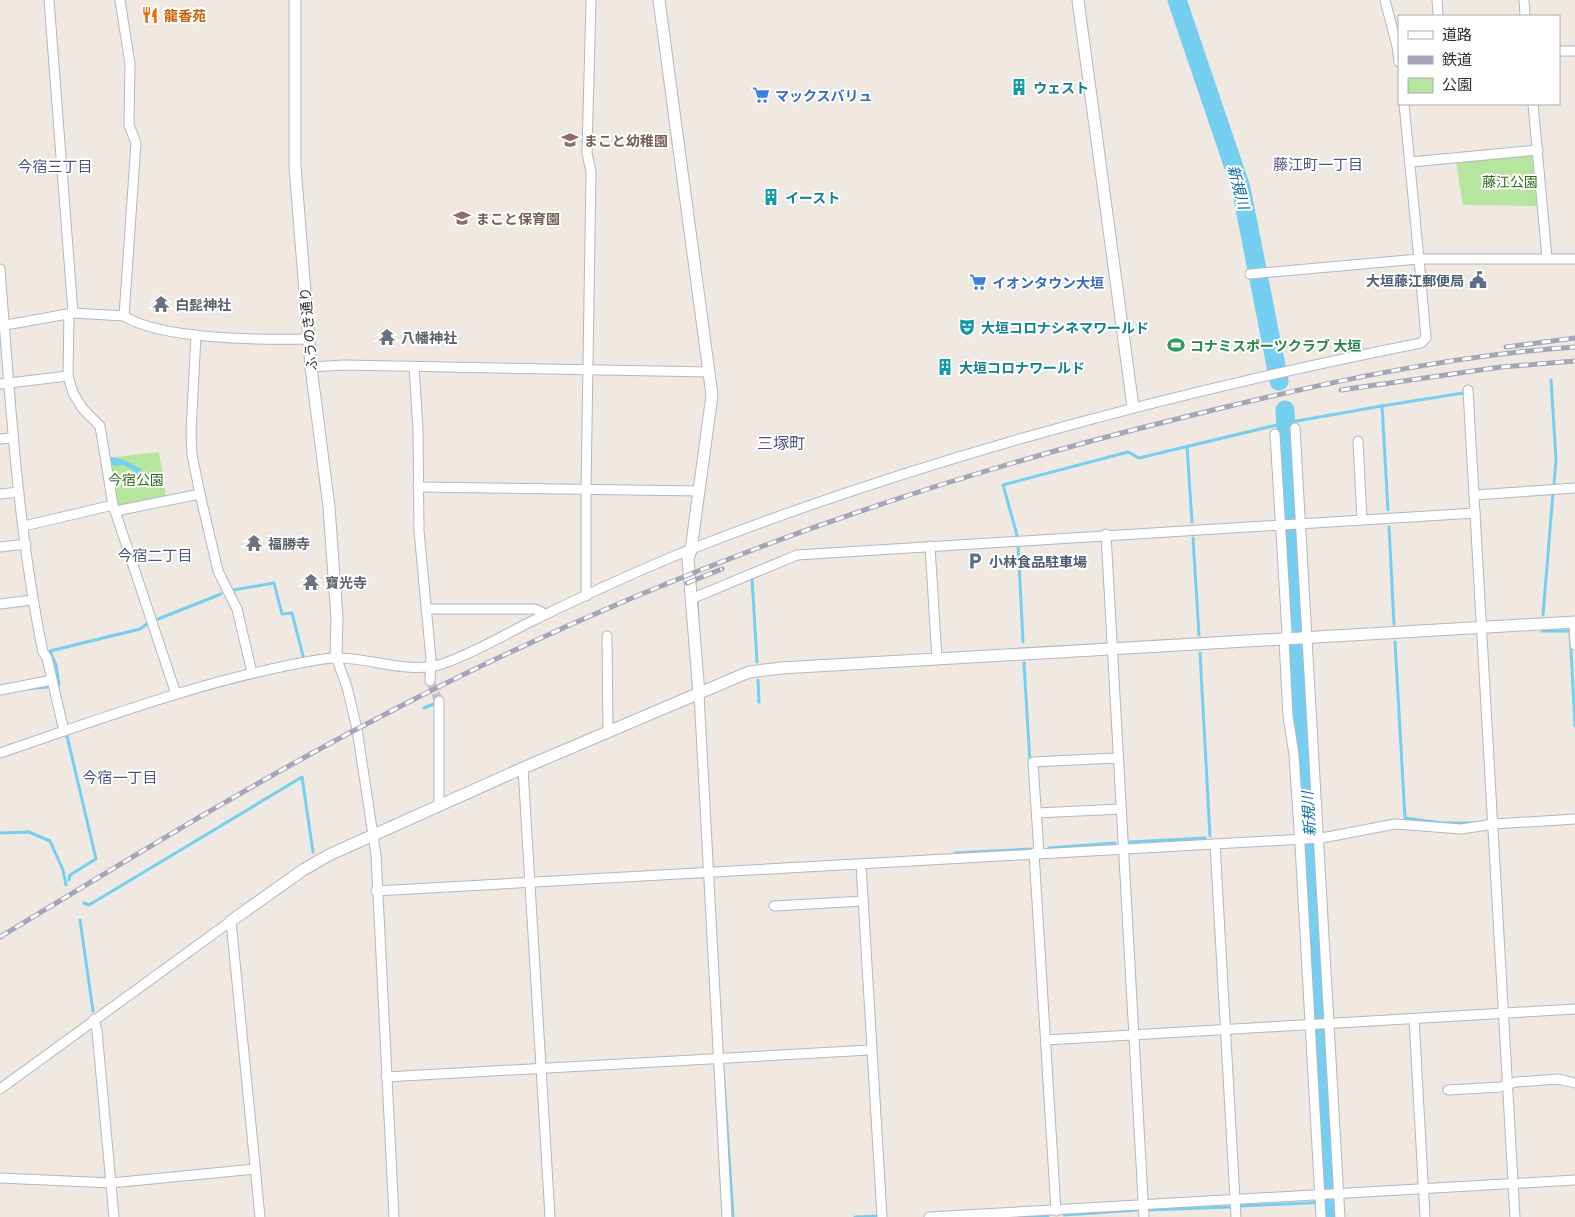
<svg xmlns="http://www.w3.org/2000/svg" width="1575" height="1217" viewBox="0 0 1575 1217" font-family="'Open Sans','Noto Sans JP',sans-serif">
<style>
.green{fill:#b6e59e}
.water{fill:#75cff0}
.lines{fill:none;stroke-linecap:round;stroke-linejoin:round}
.stream{stroke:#75cff0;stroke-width:3}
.river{stroke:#75cff0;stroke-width:19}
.minor-tunnel{stroke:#c8c4bd;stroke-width:9;stroke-dasharray:9 4.5;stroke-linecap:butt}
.minor-casing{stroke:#b4b7c1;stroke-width:11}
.tertiary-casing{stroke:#b4b7c1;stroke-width:13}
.minor{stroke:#fff;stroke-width:9}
.tertiary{stroke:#fff;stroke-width:11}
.rail-casing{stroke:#a3a6b8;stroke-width:5}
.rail{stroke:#fff;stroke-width:3;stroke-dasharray:9;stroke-linecap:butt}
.labels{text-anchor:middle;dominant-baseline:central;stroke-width:4;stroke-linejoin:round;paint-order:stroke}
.food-label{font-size:14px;font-weight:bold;fill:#c56008;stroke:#fff;text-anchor:start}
.culture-label{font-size:14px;font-weight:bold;fill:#0d838f;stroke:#fff;text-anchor:start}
.shop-label{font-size:14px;font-weight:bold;fill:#366cbe;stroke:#fff;text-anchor:start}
.education-label{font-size:14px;font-weight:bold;fill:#785e54;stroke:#fff;text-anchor:start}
.park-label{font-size:14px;fill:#2c6e1b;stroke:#fff}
.service-label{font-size:14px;font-weight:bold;fill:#4e5e75;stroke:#fff;text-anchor:end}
.worship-label{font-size:14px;font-weight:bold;fill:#5b616d;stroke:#fff;text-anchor:start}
.street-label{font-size:14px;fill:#2e2e2e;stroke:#fff}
.leisure-label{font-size:14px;font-weight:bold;fill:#27864d;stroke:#fff;text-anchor:start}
.neighbourhood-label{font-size:15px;fill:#4d5680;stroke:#fff}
.water-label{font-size:15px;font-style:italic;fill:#0d6fa3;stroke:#fff}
.quarter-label{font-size:16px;fill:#4d5680;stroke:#fff}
</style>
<rect width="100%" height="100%" fill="#efe9e1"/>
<g class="green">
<path d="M1532,155l5,51 -74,-1 -7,-43z"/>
<path d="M159,452l7,45 -47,10 -11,-37v-12z"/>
</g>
<path class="water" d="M111,457c13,2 19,6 30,12l4,12h11v6h-17l-4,-16 -12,-6 -8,1 -4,-2 -2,-5z"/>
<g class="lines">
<g class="stream">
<path d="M1551,380l5,79 -2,26"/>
<path d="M1382,406l81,-13"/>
<path d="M1187,446l5,76"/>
<path d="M1389,527l5,97"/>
<path d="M1017,535l-14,-50 125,-33 11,6 146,-35 97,-17 6,104"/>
<path d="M1193,538l6,97"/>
<path d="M1018,544l5,98"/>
<path d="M752,578l5,84"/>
<path d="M233,590l41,-7 8,31 10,-1 11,43"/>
<path d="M697,600l1,15"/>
<path d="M1543,615l10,-122"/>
<path d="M158,619l63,-25"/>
<path d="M1542,631h28l5,95"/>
<path d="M1395,642l10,176 37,5h33"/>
<path d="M1200,653l10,183"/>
<path d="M1024,663l6,101"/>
<path d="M758,680l1,22"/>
<path d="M59,685l-3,-20 -6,-14 90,-22 7,-5"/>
<path d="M25,689l22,-2"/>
<path d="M424,708l12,-5"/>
<path d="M67,736l29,123 -26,16 -1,5"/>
<path d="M0,833l29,-1 21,9 13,29 3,15"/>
<path d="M1130,842l75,-4"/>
<path d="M1049,848l66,-5"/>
<path d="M955,853l76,-4"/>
<path d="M84,903l5,2 213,-128 11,75"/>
<path d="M80,920l13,91"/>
<path d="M723,1067l10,150"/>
<path d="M1240,1206l89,-4"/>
<path d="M1149,1210l81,-3"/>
<path d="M1064,1215l74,-5"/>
<path d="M855,1217l22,-1"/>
<path d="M1028,1217l20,-1"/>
</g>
<g class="river">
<path d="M1177,0l64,188 38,193"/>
<path d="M1285,410l33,574 5,27 5,96 -3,24 5,86"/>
</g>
<path class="minor-tunnel" d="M430,681l9,20"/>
<g class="minor-casing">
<g id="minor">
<path d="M49,0l24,313"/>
<path d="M1385,0l12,46 2,16"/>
<path d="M1437,0l1,16"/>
<path d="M1524,0l1,16"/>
<path d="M1559,51h16"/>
<path d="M1533,104l14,154"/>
<path d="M1411,162l127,-12"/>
<path d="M0,269c10,128 17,257 43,383l4,6 17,73"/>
<path d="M1250,274l169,-15 -15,-155"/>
<path d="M69,314l-1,62 5,17 10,16 17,17 13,79 63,189"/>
<path d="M124,316c37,24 141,24 185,23"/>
<path d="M0,326l73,-13 51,3 12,-173 -7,-18 1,-61 -10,-64"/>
<path d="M196,335l-5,97 1,23 8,39"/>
<path d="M311,367l33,-2 366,7"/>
<path d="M414,367l4,63 1,101 12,128 -1,22"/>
<path d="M0,384l68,-8"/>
<path d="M1468,390l47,827"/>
<path d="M1295,428l45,789"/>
<path d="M1275,434l12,199 -3,7 4,76 6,39 6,90 21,372"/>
<path d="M0,439l11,-1"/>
<path d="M1358,441l4,79"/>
<path d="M418,487l281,4"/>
<path d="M0,494l19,-2"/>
<path d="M1475,495l100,-7"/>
<path d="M116,511l84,-17 18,77 19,38 15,64"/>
<path d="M24,526l89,-21"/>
<path d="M1106,534l38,683"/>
<path d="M930,546l7,113"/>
<path d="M0,547l26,-3"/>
<path d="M586,596v-106l5,-318 -4,-19 4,-153"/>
<path d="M691,599l106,-44 678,-42"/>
<path d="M0,604l32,-4"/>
<path d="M426,609h109l10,5"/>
<path d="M1574,622l1,23"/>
<path d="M607,636l1,97"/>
<path d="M336,657l11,30 10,42 19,126 18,362"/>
<path d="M0,690l52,-10"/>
<path d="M699,694l28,523"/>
<path d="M0,753c106,-36 212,-76 323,-94 39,-6 81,17 119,5 30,-10 60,-28 88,-42 53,-26 109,-52 164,-74 236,-92 479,-156 727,-205l5,-5 -7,-79h156"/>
<path d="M523,768l27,449"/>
<path d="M439,805v-104"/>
<path d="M1037,813l84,-4"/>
<path d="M1215,844l21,373"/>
<path d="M1034,853l22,358"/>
<path d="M1039,853l-6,-91 84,-4"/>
<path d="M861,864l21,353"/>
<path d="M376,891l946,-53 73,-14 66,5 33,-5 81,-5"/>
<path d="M774,906l89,-5"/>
<path d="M94,1019l3,12 17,186"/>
<path d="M1414,1019l11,198"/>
<path d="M1046,1040l529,-31"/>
<path d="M386,1077l484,-27"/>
<path d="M0,1089l231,-168 29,296"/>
<path d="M1448,1090l52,-3 16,-5 42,-3 17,4"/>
<path d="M0,1178l111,5 144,-14"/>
<path d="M929,1217l646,-37"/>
</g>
</g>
<g class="tertiary-casing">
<g id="tertiary">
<path d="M295,0v166l16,201 18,140 8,111 -1,39"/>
<path d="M659,0l53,395 -21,155 -3,9 11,135"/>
<path d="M1078,0l55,407"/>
<path d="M231,921l72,-51 26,-15 194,-87 226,-96 32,-4 794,-46"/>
</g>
</g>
<use href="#minor" class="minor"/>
<use href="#tertiary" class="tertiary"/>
<g class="rail-casing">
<g id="rail">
<path d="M1506,347l69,-9"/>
<path d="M1341,390l160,-23 74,-6"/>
<path d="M687,583l35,-14"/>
<path d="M0,937c124,-75 247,-151 376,-218 254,-134 526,-233 805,-301 129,-32 261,-62 394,-71"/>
</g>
</g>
<use href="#rail" class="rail"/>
</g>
<defs>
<g id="restaurant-bare" transform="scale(1.35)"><path d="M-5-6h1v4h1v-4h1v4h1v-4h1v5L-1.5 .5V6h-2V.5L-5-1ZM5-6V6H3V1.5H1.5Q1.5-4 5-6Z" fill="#e8710a" stroke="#fff" stroke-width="2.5" paint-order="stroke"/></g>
<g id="building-bare" transform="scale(1.35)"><path d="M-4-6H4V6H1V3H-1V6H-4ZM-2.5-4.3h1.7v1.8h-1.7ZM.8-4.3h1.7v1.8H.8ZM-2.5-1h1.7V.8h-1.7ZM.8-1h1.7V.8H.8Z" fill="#0f9aa8" stroke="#fff" stroke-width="2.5" paint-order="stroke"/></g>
<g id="supermarket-bare" transform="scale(1.35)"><path d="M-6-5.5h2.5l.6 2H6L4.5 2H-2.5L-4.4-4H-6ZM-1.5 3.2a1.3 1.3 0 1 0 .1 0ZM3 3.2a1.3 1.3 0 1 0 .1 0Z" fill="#3f7fe0" stroke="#fff" stroke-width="2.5" paint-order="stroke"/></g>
<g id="school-bare" transform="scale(1.35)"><path d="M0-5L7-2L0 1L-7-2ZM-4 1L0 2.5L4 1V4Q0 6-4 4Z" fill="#8d6e63" stroke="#fff" stroke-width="2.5" paint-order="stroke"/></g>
<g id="civic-bare" transform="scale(1.35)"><path d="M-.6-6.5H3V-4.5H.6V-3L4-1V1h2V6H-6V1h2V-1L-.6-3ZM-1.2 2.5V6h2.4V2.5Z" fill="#5c6f8a" stroke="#fff" stroke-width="2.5" paint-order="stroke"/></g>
<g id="temple-bare" transform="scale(1.35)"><path d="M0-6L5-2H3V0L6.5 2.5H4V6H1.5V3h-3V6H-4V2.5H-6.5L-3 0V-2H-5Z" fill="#6b7280" stroke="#fff" stroke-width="2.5" paint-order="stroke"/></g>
<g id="theatre-bare" transform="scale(1.35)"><path d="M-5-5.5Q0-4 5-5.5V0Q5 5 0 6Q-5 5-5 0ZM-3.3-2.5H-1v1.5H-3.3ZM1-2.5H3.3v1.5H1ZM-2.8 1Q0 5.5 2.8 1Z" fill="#0f9aa8" stroke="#fff" stroke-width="2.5" paint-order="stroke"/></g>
<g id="stadium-bare" transform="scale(1.35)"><path d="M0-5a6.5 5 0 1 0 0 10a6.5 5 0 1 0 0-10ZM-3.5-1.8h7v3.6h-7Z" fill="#2e9e5b" stroke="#fff" stroke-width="2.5" paint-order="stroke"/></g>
<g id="parking-bare" transform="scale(1.35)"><path d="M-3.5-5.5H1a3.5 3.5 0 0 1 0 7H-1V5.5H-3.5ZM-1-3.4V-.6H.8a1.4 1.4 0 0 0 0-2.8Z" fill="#5c6f8a" stroke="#fff" stroke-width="2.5" paint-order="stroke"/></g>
</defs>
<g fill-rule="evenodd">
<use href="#restaurant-bare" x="150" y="15"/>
<use href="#building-bare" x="1019" y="87"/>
<use href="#supermarket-bare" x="761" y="95"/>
<use href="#school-bare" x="570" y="140"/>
<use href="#building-bare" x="771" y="197"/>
<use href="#school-bare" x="462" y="218"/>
<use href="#civic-bare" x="1478" y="280"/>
<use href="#supermarket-bare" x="978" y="282"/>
<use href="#temple-bare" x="161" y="304"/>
<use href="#theatre-bare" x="967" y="327"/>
<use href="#temple-bare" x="387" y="337"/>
<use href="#stadium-bare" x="1176" y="345"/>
<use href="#building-bare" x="945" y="367"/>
<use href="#temple-bare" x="254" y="543"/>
<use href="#parking-bare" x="975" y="561"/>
<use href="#temple-bare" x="311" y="582"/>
</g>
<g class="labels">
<g class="food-label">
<text x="164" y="15">龍香苑</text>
</g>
<g class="culture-label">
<text x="1033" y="87">ウェスト</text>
<text x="785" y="197">イースト</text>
<text x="981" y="327">大垣コロナシネマワールド</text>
<text x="959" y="367">大垣コロナワールド</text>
</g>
<g class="shop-label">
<text x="775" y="95">マックスバリュ</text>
<text x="992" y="282">イオンタウン大垣</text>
</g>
<g class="education-label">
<text x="584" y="140">まこと幼稚園</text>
<text x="476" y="218">まこと保育園</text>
</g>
<g class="park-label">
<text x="1510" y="181">藤江公園</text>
<text x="136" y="479">今宿公園</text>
</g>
<g class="service-label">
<text x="1464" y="280">大垣藤江郵便局</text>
<text x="989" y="561" text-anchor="start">小林食品駐車場</text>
</g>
<g class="worship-label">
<text x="175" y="304">白髭神社</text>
<text x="401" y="337">八幡神社</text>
<text x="268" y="543">福勝寺</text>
<text x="325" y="582">寶光寺</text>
</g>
<g class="street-label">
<text transform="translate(308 329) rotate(-95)">ふうのき通り</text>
</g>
<g class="leisure-label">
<text x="1190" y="345">コナミスポーツクラブ 大垣</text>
</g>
<g class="neighbourhood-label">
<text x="1318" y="164">藤江町一丁目</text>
<text x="55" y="166">今宿三丁目</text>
<text x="155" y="555">今宿二丁目</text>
<text x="120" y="777">今宿一丁目</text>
</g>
<g class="water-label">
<text transform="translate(1239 187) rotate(75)">新規川</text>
<text transform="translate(1308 814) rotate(-93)">新規川</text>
</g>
<g class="quarter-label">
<text x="781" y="443">三塚町</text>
</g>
</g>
<rect x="1398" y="15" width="162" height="90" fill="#ffffff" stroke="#ababab"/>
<rect x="1408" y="31" width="25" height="8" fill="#ffffff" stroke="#ababab"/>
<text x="1442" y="40" font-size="15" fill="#2e2e2e">道路</text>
<rect x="1408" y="56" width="25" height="8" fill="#a3a6b8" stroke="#ababab"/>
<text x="1442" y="65" font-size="15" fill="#2e2e2e">鉄道</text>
<rect x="1408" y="78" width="25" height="15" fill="#b6e59e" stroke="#ababab"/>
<text x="1442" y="90" font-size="15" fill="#2e2e2e">公園</text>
</svg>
